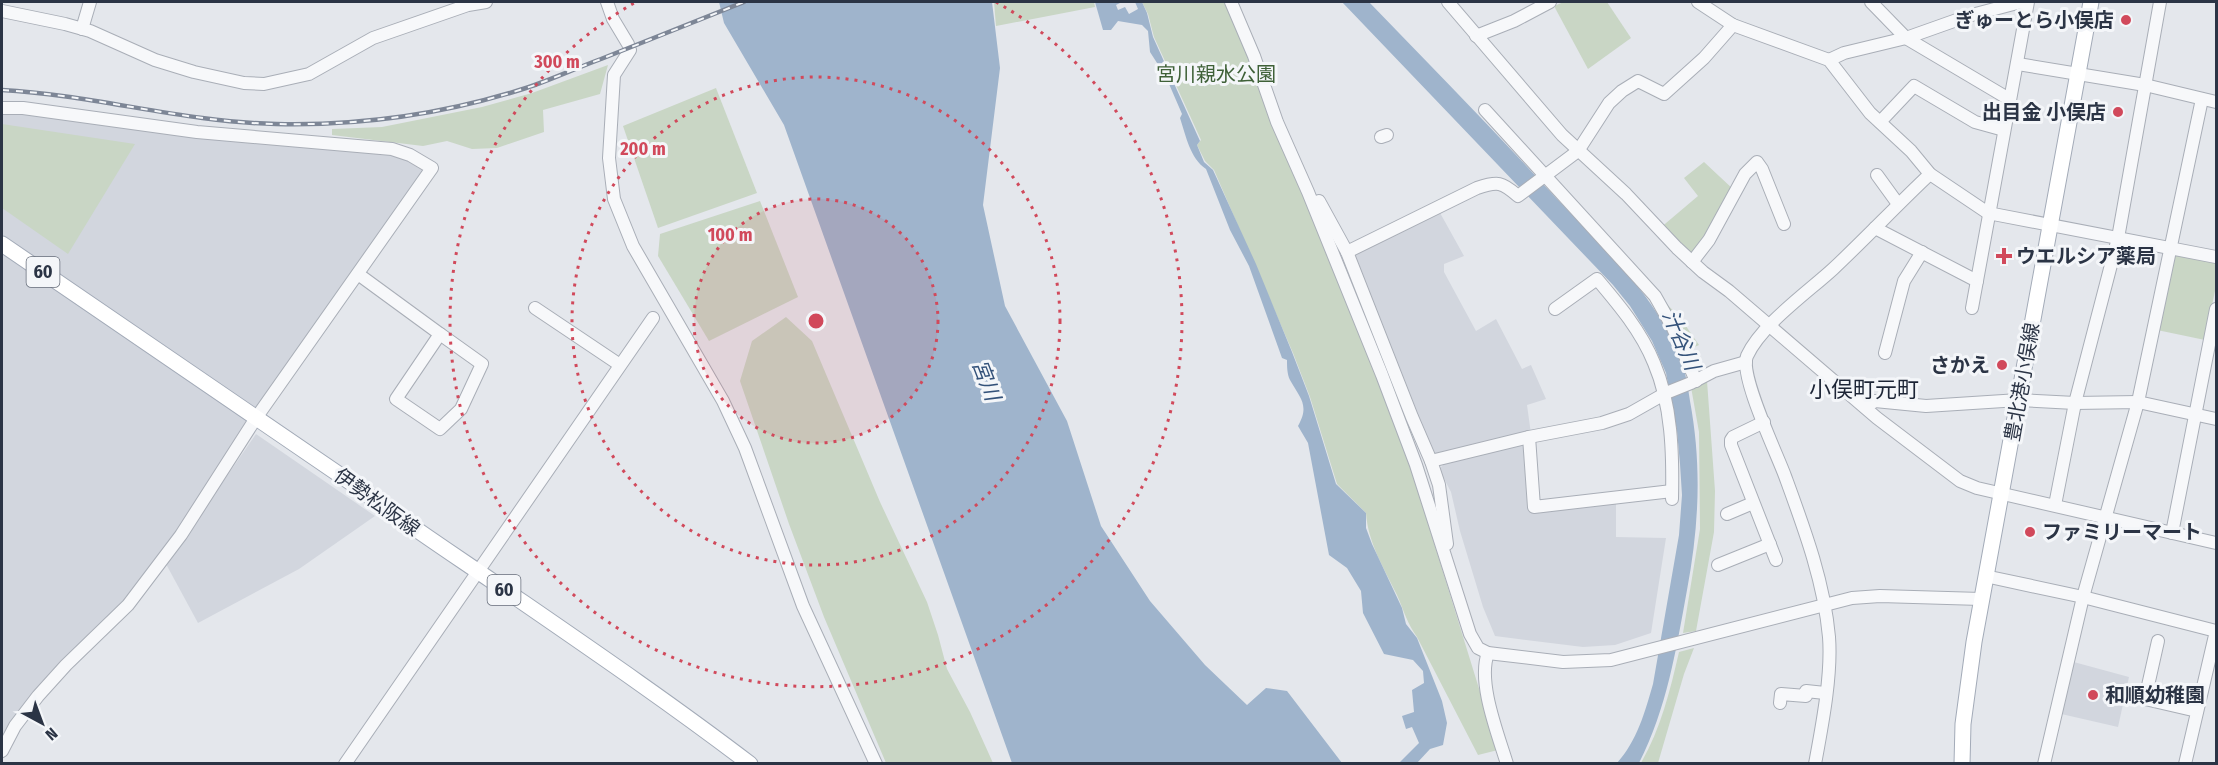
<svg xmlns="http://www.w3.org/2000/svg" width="2218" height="765" viewBox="0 0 2218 765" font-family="'Fira Sans Condensed','Noto Sans JP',sans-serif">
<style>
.built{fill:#d2d6de}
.green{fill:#c9d6c5}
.water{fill:#9fb4cc}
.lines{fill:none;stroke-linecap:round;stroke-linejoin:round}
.minor-casing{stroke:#a9aeb7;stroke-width:14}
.major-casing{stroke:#a3abb8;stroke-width:17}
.minor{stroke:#f7f8fa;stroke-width:12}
.major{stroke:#fff;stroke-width:15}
.rail-casing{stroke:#7d8696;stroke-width:4.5}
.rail{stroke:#f4f6f9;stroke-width:2;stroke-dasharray:7;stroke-linecap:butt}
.ring{fill:none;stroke:#d1495b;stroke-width:3;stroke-dasharray:3 6}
.poi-dot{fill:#d1495b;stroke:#f4f6f9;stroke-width:2}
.labels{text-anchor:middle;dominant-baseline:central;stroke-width:6;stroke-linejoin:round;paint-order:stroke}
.shield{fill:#f4f6f9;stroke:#676e7b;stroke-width:1.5}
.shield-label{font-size:18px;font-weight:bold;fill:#2b3445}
.poi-label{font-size:20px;font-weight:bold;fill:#2b3445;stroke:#f4f6f9;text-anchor:end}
.park-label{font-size:20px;fill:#3f6138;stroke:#f4f6f9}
.street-label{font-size:20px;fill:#2b3445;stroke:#f4f6f9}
.water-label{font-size:21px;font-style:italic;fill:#34527a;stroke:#f4f6f9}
.quarter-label{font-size:22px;fill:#1d2536;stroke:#f4f6f9}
.centre{fill:#d1495b;stroke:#f4f6f9;stroke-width:3}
.ring-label{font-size:18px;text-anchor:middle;font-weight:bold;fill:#d1495b;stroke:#f4f6f9;stroke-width:6;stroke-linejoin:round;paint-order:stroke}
</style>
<rect width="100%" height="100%" fill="#e4e7ec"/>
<g class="built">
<path d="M2,112l400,44 24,10 -252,370 -44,60 -128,145z"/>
<path d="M1439,211l25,45 -20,8v8l32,59 20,-12 26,50 9,-4 15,34 -19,6 4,29 -96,24 -83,-205z"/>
<path d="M256,434l119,82 -76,53 -101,54 -32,-59z"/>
<path d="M1525,442l6,63 85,-4v36l50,1 -15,95 -36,12 -32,2 -88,-11 -12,-29 -23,-76 -9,-39 -12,-23 7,-7z"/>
<path d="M2070,661l59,16 -11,50 -61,-14z"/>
</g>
<g class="green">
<path d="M994,2h100l1,5 -99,19z"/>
<path d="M1142,2h86l80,190 101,270 89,288 -20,5 -61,-118c-10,-14 -13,-26 -20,-42 -13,-27 -29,-52 -31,-82l-29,-29 -27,-87 -17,-44 -79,-183 -9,-9 -8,-16 4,-5 -47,-103 -6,-23z"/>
<path d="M1564,2h43l24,36 -43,31 -34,-63z"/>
<path d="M608,65l-8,29 -57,16 1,22 -47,16 -25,1 -25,-8 -24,5 -91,-11v-6l50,-2 100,-20 50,-14z"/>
<path d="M716,88l41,105 -99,35 -35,-102z"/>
<path d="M2,124l133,20 -67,110 -66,-46z"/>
<path d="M1704,162l30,28 -42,72 -33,-33 39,-33 -14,-18z"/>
<path d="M760,201l38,96 -89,44 -51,-85 2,-22z"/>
<path d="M2176,254l40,8v24l-11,54 -48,-10 16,-74z"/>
<path d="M1663,300l18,19 18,26 -11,5z"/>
<path d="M786,317l26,24 68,161 47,100 11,33 9,34 23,43 23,51h-107l-62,-146 -35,-93 -49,-143 12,-40z"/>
<path d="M1707,381l8,110 -1,41 -18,99 -13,2 17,-104 -1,-97 -8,-45z"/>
<path d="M1694,648l-10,26 -26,89h-17c20,-35 29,-72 38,-111z"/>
</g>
<g class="water">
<path d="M719,2h273l8,66 -17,137 22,101 62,115 34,105 49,75 55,64 42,40 19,-17 21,3 55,72h-330l-228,-638 -60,-102z"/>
<path d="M1095,2h27l-6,3 2,5 7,-3 4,7 9,-5 -3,-7h7l5,11 6,24 47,104 -3,4 7,17 9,8 43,94 36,88 17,44 27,88 30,29v15l6,16 30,64 4,16 11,14 25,63 5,22 -4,22 -13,4 -13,14h-18l20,-20 -7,-16 -6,2 -4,-13 12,-4 -2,-22 12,-7 -1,-12 -10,-11 -29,-6 -21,-41 -2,-22 -14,-23 -18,-13 -21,-112 -10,-17c12,-21 2,-28 -8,-46 -3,-6 -3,-14 -3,-20l-5,-2 -33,-92 -19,-36 -24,-61c-16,-11 -20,-33 -26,-51l2,-4 -16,-37 -16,-25 -2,-21 -6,-6 -24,-4 -7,9h-8z"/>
<path d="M1342,2h27c58,60 118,121 175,183 50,55 111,105 138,177 4,13 6,26 8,39 12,65 9,125 -3,189 -11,60 -20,118 -48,173h-22c20,-22 28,-51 36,-79l26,-149 3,-40 -2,-31 -3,-33 -11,-58 -14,-32 -22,-35 -17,-21z"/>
</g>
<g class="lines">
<g class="minor-casing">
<g id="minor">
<path d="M607,2l6,17 15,25"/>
<path d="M1231,2l23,54 23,66 31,70 74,183 34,90 54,169 8,14 10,5 75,9 48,-2 241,-62 28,-2 101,3"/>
<path d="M1448,2l114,133 64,59 51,54 26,24 26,19 148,127 83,63 17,7 239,55"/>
<path d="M1698,2l35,23 96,35 41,53 41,38 19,23 58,39 228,44"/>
<path d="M1871,2l35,36 103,61"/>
<path d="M2,11l63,13 25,7 65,29 39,12 50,11 20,1 45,-10 64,-36 95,-33 18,-3"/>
<path d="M82,29l8,-27"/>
<path d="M1476,36l38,-15 36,-19"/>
<path d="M630,50l-16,25 -5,83 5,41 19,47 90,155 22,47 58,158 73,158"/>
<path d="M1829,60l15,-7 62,-15 62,-22 53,-14"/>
<path d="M2018,64l127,21 71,17"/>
<path d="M2,108h21l174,24 195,17 18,6 22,13 -176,250 -75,117 -53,70 -62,60 -28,31 -23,30 -13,25"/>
<path d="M1485,110l170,186 18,32 23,53"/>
<path d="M1880,122l34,-36 61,36 29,8"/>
<path d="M1381,137l6,-2"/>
<path d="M1877,175l21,29"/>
<path d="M1319,201l28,51 130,-64c21,-7 25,-6 41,8l60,-45 31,-48 13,-12 16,-10 26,13 40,-36 29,-33"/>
<path d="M1875,228l102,53"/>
<path d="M1347,252l65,165 19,44 8,24 8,59"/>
<path d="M1692,262l17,-22 36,-66 12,-12 5,7 22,55"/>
<path d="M358,274l82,60"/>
<path d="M535,308l85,57"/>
<path d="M1972,308l56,-306"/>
<path d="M1555,309l42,-30c22,26 44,52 57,84 18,42 19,91 18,136"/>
<path d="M440,334l42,30 -21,45 -21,20 -44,-30z"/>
<path d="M1885,353l19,-72 18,-29"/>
<path d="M1865,407l10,-6 51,5 93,-6 56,3 63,-1 78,17"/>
<path d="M1764,422l-31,15 -2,3v5l45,115"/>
<path d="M1529,437l5,70 138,-16"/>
<path d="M1431,461l98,-24 73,-14 27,-9 37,-21 25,-10 23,-12 32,-9"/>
<path d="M2055,505l20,-102 43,-165 42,-236"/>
<path d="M1727,514l26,-11"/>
<path d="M2172,533l44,-224"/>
<path d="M1718,565l52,-21"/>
<path d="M1985,576l98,21 133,34 -31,133"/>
<path d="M2158,641l-13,58 52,12"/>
<path d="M1488,653c-11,29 10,81 19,111"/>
<path d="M1780,703l1,-9 25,2v-5l19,2"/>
<path d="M345,764l308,-446"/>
<path d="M1815,764c7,-38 17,-89 14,-127 -5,-56 -25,-109 -44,-161 -8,-22 -46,-101 -38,-120 14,-31 61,-64 86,-87 33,-31 64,-64 97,-95"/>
<path d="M2044,764l39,-167 55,-195 64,-303"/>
</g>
</g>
<g class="major-casing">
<g id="major">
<path d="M2,244l351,240c45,34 92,65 139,97 87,60 174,119 258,183"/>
<path d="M1962,764l1,-40 11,-82 117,-640"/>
</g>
</g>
<use href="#minor" class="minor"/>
<use href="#major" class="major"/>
<g class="rail-casing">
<path id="rail" d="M2,90c92,5 181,32 274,34 84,2 169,-10 250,-36 25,-8 50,-20 75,-29 48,-19 96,-38 143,-57"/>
</g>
<use href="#rail" class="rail"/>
</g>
<circle cx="816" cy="321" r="122" fill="#d1495b" fill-opacity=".12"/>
<g class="ring">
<circle cx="816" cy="321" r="122"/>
<circle cx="816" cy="321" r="244"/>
<path d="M996 2A366 366 0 1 1 636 2"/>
</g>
<g class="poi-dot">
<circle cx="2126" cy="20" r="6"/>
<circle cx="2118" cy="112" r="6"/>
<path d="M2001 247h6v6h6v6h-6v6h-6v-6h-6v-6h6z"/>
<circle cx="2002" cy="365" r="6"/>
<circle cx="2030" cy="532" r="6"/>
<circle cx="2093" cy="695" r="6"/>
</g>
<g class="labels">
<g class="shield">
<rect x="26.5" y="257" width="33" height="30" rx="4.5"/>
<rect x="487.5" y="575" width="33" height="30" rx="4.5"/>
</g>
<g class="shield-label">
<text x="43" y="272">60</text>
<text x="504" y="590">60</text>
</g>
<g class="poi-label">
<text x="2114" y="20">ぎゅーとら小俣店</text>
<text x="2106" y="112">出目金 小俣店</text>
<text x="2016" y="256" text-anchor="start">ウエルシア薬局</text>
<text x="1990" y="365">さかえ</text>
<text x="2042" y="532" text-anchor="start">ファミリーマート</text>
<text x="2105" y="695" text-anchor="start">和順幼稚園</text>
</g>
<g class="park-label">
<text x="1216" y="74">宮川親水公園</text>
</g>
<g class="street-label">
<text transform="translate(2022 382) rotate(-80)">豊北港小俣線</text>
<text transform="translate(377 502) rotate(36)">伊勢松阪線</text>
</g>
<g class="water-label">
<text transform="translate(1681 340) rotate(67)">汁谷川</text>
<text transform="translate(986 380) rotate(69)">宮川</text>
</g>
<g class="quarter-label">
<text x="1864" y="389">小俣町元町</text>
</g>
</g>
<circle cx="816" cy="321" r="9" class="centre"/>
<g class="ring-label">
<text x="557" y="68">300 m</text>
<text x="643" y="155">200 m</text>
<text x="730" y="241">100 m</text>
</g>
<rect width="2218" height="765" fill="none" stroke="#2b3445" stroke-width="6"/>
<g transform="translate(42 723) rotate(139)" stroke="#f4f6f9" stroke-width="4.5" paint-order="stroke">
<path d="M0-4.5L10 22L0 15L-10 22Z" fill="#2b3445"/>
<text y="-9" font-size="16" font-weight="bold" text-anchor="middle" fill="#2b3445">N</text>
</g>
</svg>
